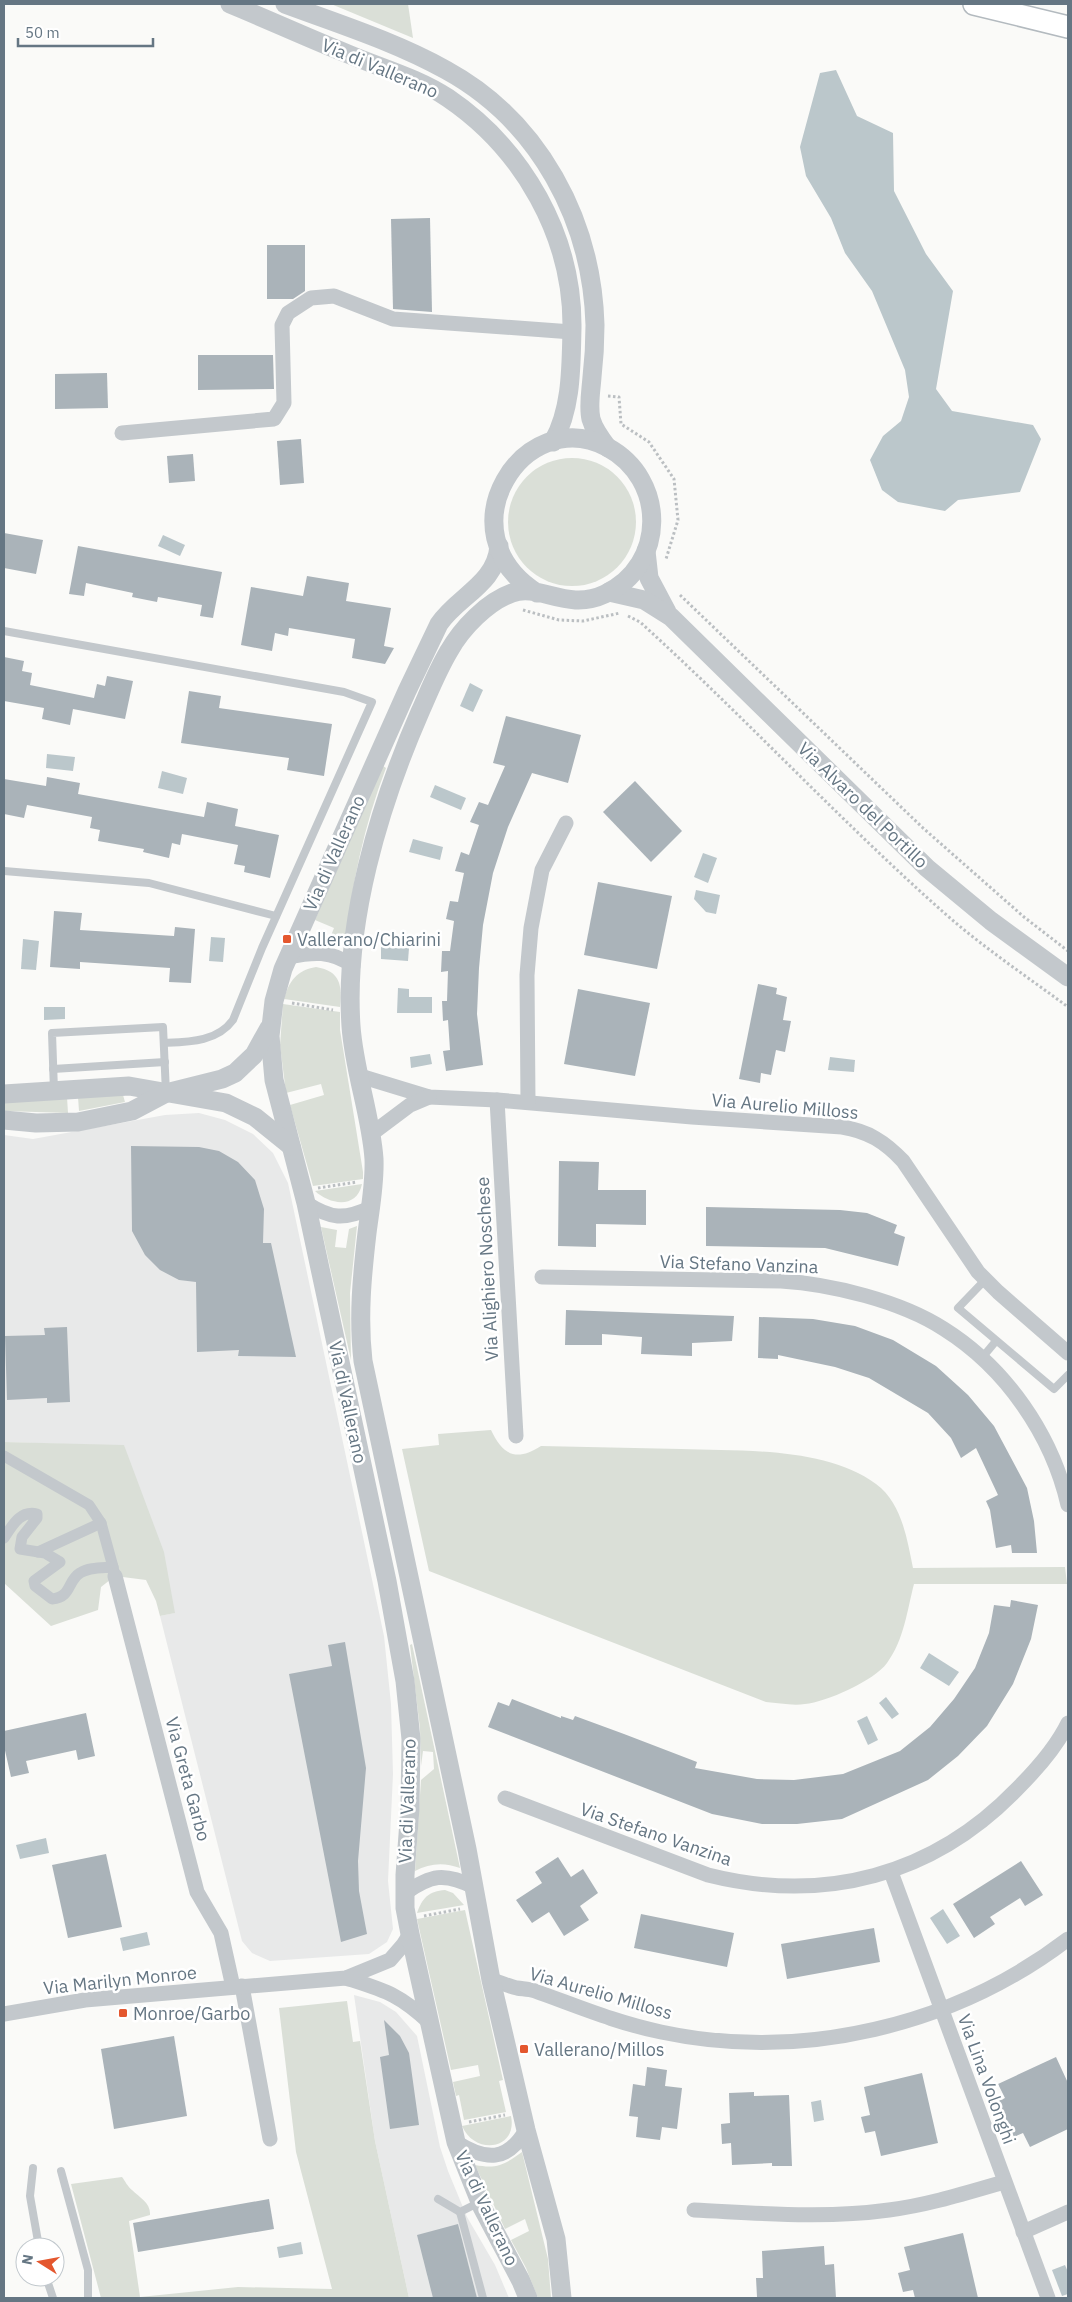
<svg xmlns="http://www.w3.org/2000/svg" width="1072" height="2302" viewBox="0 0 1072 2302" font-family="'IBM Plex Sans',sans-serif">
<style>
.built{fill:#e8e9e9}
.green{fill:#dadfd7}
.water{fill:#bbc7cb}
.building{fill:#aab3b9}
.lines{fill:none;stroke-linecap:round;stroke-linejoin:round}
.secondary-casing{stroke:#b3babf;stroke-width:24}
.path{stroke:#bbbfc2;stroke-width:3;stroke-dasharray:2.5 2.5;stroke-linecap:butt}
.service{stroke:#c3c8cc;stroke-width:8}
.pedestrian{stroke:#c3c8cc;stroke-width:11}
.minor{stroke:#c3c8cc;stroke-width:15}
.tertiary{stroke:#c3c8cc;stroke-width:19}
.secondary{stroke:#fff;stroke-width:21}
.poi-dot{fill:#e4572e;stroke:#fff;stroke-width:2}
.labels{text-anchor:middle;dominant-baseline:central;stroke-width:5;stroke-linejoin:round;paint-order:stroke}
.street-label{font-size:18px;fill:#657683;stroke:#fff}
.poi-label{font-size:18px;fill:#657683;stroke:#fff;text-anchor:start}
</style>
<rect width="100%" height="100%" fill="#fafaf8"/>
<g class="built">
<path d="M199,1113l26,7 28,14 20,19 15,30 96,453 7,68 2,70 -5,107 5,48 -6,13 -18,12 -99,7 -18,-8 -10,-12 -82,-325 14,-3 -50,-167 -120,-4v-307l29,4 132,-24z"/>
<path d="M354,1995l26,7 16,10 21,24 23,111 8,24 19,46 28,48 14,33h-100l-34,-157z"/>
</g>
<g class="green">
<path d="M331,4h77l5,34z"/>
<circle cx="572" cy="522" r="64"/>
<path d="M383,766l3,2c-22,57 -34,116 -41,177l-15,-7 4,-10 -19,-8z"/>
<path d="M316,967c25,4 26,19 24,40l-56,-8c5,-18 13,-29 32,-32z"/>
<path d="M283,1004l57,8v18l23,142v7l-50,7 -23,-81 34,-10 -3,-11 -35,9 -6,-48z"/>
<path d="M123,1095l2,7 -46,9 -1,-14z"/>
<path d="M67,1097l1,16 -64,-2v-10z"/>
<path d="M362,1184c-5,25 -32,21 -47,7z"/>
<path d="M357,1226l-7,67 1,67 -30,-133 16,3 -2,17 11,1 3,-19z"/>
<path d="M491,1430c12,25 25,32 50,16 46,1 93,2 140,3 59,2 145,-2 195,35 26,19 31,55 37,84l152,-1 2,17h-153c-7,27 -10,56 -27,79 -13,18 -61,39 -82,41 -12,2 -27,-1 -39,-2l-337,-131 -27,-122 37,-4 -1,-11z"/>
<path d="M4,1442l120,3 40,107 11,61 -15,3 -4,-15 -10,-21 -31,-4 -14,11 -3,23 -47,16 -47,-43z"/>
<path d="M412,1644l48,224c-16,-6 -30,-5 -45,3l6,-91 13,-11 -1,-17 -10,-1 -2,15 -1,-37 -10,-84z"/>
<path d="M445,1890l8,3 11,12 -47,8c5,-15 12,-22 28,-23z"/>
<path d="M465,1910l38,170 -4,1 7,31 -42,8 -5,-25 -3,1 -3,-14 27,-6 -2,-11 -27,5 -34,-151z"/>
<path d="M347,2001l6,41 7,-1 15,100 34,157h-308l-30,-114 51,-7c3,4 6,10 10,13 8,8 19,13 18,25l-21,6 11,76 98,-10 94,2 -36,-137 -17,-144z"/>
<path d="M511,2116c7,34 -36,40 -49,10z"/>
<path d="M522,2152l26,107 3,39h-13l-12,-30 -15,-28 18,-9 -4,-12 -20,10 -30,-64c22,4 29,0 47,-13z"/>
</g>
<g class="water">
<path d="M836,70l21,46 36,17 1,58 32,63 27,37 -17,98 16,22 81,14 8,14 -21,53 -62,8 -13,11 -47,-9 -16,-12 -12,-30 13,-24 18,-15 8,-24 -4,-27 -33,-79 -27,-38 -14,-35 -25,-42 -6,-29 20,-74z"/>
<path d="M163,535l22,10 -5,11 -22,-10z"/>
<path d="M470,683l13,7 -10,22 -13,-6z"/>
<path d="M47,754l28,3 -2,14 -27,-3z"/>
<path d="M162,771l25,7 -4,16 -25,-6z"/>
<path d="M435,785l31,13 -5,12 -31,-13z"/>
<path d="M413,839l30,8 -3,13 -31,-8z"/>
<path d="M703,853l14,5 -9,25 -14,-6z"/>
<path d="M696,890l24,5 -4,19 -10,-2 -12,-13z"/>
<path d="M211,937l14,1 -2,24 -14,-1z"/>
<path d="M23,939l16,2 -3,29 -15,-1z"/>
<path d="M381,946l28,2 -1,13 -27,-2z"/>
<path d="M398,988l11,1v8h23v16h-35z"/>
<path d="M44,1007h21v12l-21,1z"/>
<path d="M430,1054l2,10 -21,4 -1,-11z"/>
<path d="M830,1057l25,3 -1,12 -26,-2z"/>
<path d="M929,1653l30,19 -10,14 -29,-18z"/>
<path d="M886,1697l13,17 -7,5 -13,-16z"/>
<path d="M867,1716l11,24 -10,5 -11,-24z"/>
<path d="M46,1838l3,15 -29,6 -4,-14z"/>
<path d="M943,1909l17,27 -13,8 -17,-26z"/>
<path d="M147,1932l3,13 -27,6 -3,-13z"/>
<path d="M821,2100l3,20 -10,2 -3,-20z"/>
<path d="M301,2242l2,12 -24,4 -2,-11z"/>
<path d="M1065,2265l3,7v22l-6,2 -10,-26z"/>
</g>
<g class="building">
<path d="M430,218l2,94 -39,-3 -2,-90z"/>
<path d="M267,245h38v46l-12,8h-26z"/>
<path d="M198,355h75l1,34 -76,1z"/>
<path d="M107,373l1,35 -53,1v-35z"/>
<path d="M301,439l3,44 -24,2 -3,-44z"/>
<path d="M193,454l2,27 -26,2 -2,-27z"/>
<path d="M4,533l39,7 -7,34 -32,-6z"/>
<path d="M78,546l144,26 -9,46 -13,-2 2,-11 -44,-8 -1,5 -25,-5 1,-4 -47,-10 -2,13 -15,-2z"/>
<path d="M307,576l42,7 -3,18 45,7 -7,38 10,2 -9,16 -33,-6 3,-19 -66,-11 -1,8 -13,-3 -3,18 -31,-6 10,-58 52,9z"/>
<path d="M4,657l20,4 -2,10 10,2 -2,12 64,13 3,-14 8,2 2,-10 26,5 -8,38 -52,-10 -3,16 -28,-6 2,-11 -40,-7z"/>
<path d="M189,691l32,5 -2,12 113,16 -8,52 -37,-6 2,-12 -108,-15z"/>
<path d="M506,716l75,19 -13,48 -36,-10 -24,54 -15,46 -10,52 -4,43 -2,46 6,51 -37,6 -3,-20 7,-1 -2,-30 -5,1 -1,-20h5l1,-30 -7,1 1,-21h8l4,-30 -8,-2 4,-18 8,1 6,-29 -9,-2 6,-19 8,3 10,-30 -9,-3 9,-20 9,3 17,-39 -12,-3z"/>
<path d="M47,777l33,6 -2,11 126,23 3,-15 31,7 -3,17 44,9 -9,43 -26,-6 1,-6 -11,-2 4,-19 -56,-11 -2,11 -8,-2 -3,15 -26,-6 1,-3 -46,-8 2,-11 -10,-2 2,-11 -65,-12 -3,13 -20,-4v-35l42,7z"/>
<path d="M635,781l47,50 -31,31 -48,-50z"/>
<path d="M598,882l74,14 -15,73 -73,-14z"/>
<path d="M54,911l28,2 -2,17 94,6 1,-9 20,2 -4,54 -22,-1 1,-14 -90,-6v7l-30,-2z"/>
<path d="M758,984l19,4 -1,6 11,3 -4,23 8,1 -6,31 -9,-2 -5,25 -10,-2 -1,10 -21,-4z"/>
<path d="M578,989l72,14 -15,73 -71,-12z"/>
<path d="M131,1146l68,1 20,4 19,11 17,18 9,29 -1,34h8l25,114 -58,-1 1,-6 -42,2 -1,-70 -17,-2 -19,-10 -15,-15 -13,-24z"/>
<path d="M559,1161l40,1 -1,28h48v35l-50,-1v23l-38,-1z"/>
<path d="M706,1207l134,3 27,3 30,12 -3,8 11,4 -7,29 -73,-18 -119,-2z"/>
<path d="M566,1310l168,6 -2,25 -40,2v13l-51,-2 1,-17 -40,-3v11h-37z"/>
<path d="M759,1317l54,2 42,7 38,14 43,26 32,29 26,31 33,62 7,33 3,32h-25l-1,-8 -15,3 -6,-38 -4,-9 12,-6 -22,-47 -15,10 -10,-20 -23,-25 -59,-35 -34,-11 -57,-12v4l-20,-1z"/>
<path d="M67,1327l3,75 -23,1v-5l-40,2 -2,-64 40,-1 -1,-7z"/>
<path d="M1011,1600l27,5 -7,34 -18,45 -26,42 -29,30 -30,24 -86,39 -45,5h-35l-50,-10 -224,-87 10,-25 11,4 3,-7 49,19v-2l12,4 2,-4 49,18 73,28 -2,6 62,11 37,1 49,-6 57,-23 30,-24 24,-28 21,-31 14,-35 5,-28 16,2z"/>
<path d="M345,1642l21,126 -8,93 1,30 8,43 -26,8 -52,-268 43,-8 -4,-21z"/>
<path d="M86,1713l9,43 -17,4 -2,-10 -50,11 3,12 -18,4 -7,-31v-15z"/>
<path d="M106,1854l16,73 -54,11 -16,-73z"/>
<path d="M558,1857l13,20 12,-8 15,24 -18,13 9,14 -25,16 -15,-24 -17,11 -16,-23 26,-17 -7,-11z"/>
<path d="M1021,1861l22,34 -18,11 -5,-8 -30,19 5,7 -21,14 -21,-34z"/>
<path d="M641,1914l93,19 -7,34 -93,-19z"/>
<path d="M874,1928l6,34 -93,17 -6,-35z"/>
<path d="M384,2020l16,16 9,17 10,72 -29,4 -10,-72 9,-2z"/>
<path d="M174,2036l13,80 -73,13 -13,-80z"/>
<path d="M1056,2057l12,26v46l-38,18 -7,-14 -9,4 -16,-36 7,-3 -7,-14z"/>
<path d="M647,2067l20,3 -2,16 17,2 -5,41 -15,-2 -2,13 -24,-3 2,-20 -9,-1 4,-32 12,2z"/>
<path d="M922,2073l16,70 -57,13 -6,-25 -10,2 -4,-16 9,-2 -6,-28z"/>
<path d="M754,2092v4l35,-1 3,71h-20v-3l-40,2 -1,-22 -9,1 -1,-20 9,-1 -1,-30z"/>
<path d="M269,2199l5,30 -136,23 -5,-29z"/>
<path d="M458,2224l19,74h-44l-16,-63z"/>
<path d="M963,2233l15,65h-63l-2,-8 -10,2 -5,-19 12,-3 -6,-23z"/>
<path d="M824,2246l1,19 9,-1 2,34 -79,-1 -1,-19h7l-1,-27z"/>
</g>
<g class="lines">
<g class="secondary-casing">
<path id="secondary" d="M974,4l94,23"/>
</g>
<g class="path">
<path d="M608,396l11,1 2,27 28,18 25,37 4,41 -12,39"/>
<path d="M680,595l243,233 101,89 44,34"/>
<path d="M523,610l36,10 24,1 37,-8"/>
<path d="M628,616l12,6c106,96 203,202 310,296 37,32 79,60 118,89"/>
<path d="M292,1003l41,7"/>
<path d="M318,1188l39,-6"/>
<path d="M424,1916l36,-7"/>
<path d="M469,2122l36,-7"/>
</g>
<g class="service">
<path d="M4,631l340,61 28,10 -110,246 -29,72c-16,22 -44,22 -69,23"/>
<path d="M4,871l145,12 127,33"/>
<path d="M53,1069l112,-7"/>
<path d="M54,1091l-2,-58 111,-6 3,66"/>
<path d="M985,1280l-27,28 96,81 14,-14"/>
<path d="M981,1359l15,-18"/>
<path d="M33,2168l-3,28 9,51"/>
<path d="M61,2171l27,99v28"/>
<path d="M438,2199l22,13 20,-10"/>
<path d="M460,2212l23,86"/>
<path d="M46,2277l7,21"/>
</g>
<g class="pedestrian">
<path d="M4,1456l85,49 12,18 12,44"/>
<path d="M4,1538c8,-12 16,-28 33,-24v4l-15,19 -2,12 25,4 15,9 -26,19 1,5 17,13c20,-2 15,-18 28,-26 9,-6 23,-5 33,-6l2,9"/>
<path d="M38,1552l63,-29"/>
</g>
<g class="minor">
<path d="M122,433l152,-14 10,-16 -2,-78 6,-12 23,-15 23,-2 59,23 179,13"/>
<path d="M288,957c25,-5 43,-7 65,9"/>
<path d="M360,1076l69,21 68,3 195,17 150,10c26,4 43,15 61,34l75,111 20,20 70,61"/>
<path d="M497,1100l19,336"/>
<path d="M528,1102l-1,-127 4,-47 11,-58 24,-47"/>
<path d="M370,1135l40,-30 19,-8"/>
<path d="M306,1203c25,16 38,17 64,5"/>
<path d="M542,1277l239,4c50,3 120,20 163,48 62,39 108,106 124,176"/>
<path d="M115,1576l82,316 24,41 12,54"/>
<path d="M505,1798l203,77c116,29 225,1 309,-86 19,-19 39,-41 51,-66"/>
<path d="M891,1872l157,426"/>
<path d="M405,1893c26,-18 39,-21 69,-6"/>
<path d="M346,1978c40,13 53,16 84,45"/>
<path d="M491,1980c9,2 17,6 26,8 6,1 12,1 18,3 42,15 82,32 126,41 141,30 293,-6 407,-93"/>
<path d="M242,1986l28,153"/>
<path d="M4,2014l81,-14 261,-22 44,-18 13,-15 7,-11"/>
<path d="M456,2142c30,19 51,20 70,-12"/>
<path d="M694,2210c65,3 130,9 195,0 39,-5 77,-17 115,-28"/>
<path d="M1023,2232l45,-20"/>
</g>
<g class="tertiary">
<path d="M230,4c39,16 78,34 118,50 33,14 70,24 100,44 75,51 125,138 124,230 -1,38 0,80 -19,114"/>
<path d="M285,4c54,20 111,38 161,66 93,51 146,150 149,255 0,17 -1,35 -3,52 -1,14 -4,29 -1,42 3,11 10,20 17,29"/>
<path d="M499,546c-3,38 -41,50 -60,78l-32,67 -124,278 -9,32 -4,35 4,44 32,123 81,378 18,100 6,58 -1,69 -5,67v33l5,26 46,208 26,65 39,74 7,17"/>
<path d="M646,551l3,27 18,34"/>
<path d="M609,592l35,8 27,17 256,251 64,53 77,56"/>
<path d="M537,593c-96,-61 -13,-190 70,-146 60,32 60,118 -2,147 -38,18 -65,-11 -93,-1 -25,9 -50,35 -63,58 -12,20 -20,41 -29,61 -41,94 -76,211 -69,314 3,45 20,89 23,133 1,25 -4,50 -7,74 -5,43 -9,85 -4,128l104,488 24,131 35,150 30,109 6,59"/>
<path d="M4,1094l125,-8 97,17 29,14 36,29"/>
<path d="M4,1120l32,3 42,-1 54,-11 34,-18 56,-14 13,-6 19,-18 15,-27"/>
</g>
<use href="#secondary" class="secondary"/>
</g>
<g class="poi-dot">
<rect x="282" y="934" width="10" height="10" rx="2.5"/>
<rect x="118" y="2008" width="10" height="10" rx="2.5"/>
<rect x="519" y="2044" width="10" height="10" rx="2.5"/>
</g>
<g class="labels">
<g class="street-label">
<text transform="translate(380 68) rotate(23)">Via di Vallerano</text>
<text transform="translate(863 805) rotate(44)">Via Alvaro del Portillo</text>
<text transform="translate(334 853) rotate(-66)">Via di Vallerano</text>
<text transform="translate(785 1106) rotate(5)">Via Aurelio Milloss</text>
<text transform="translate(739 1264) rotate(2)">Via Stefano Vanzina</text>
<text transform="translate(487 1269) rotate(-93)">Via Alighiero Noschese</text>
<text transform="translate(348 1402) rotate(78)">Via di Vallerano</text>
<text transform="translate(188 1779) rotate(75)">Via Greta Garbo</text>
<text transform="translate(407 1801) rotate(-88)">Via di Vallerano</text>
<text transform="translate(656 1834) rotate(19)">Via Stefano Vanzina</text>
<text transform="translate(120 1980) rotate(-6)">Via Marilyn Monroe</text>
<text transform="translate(601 1993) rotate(16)">Via Aurelio Milloss</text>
<text transform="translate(987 2079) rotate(70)">Via Lina Volonghi</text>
<text transform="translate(487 2208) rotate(65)">Via di Vallerano</text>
</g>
<g class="poi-label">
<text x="297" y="939">Vallerano/Chiarini</text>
<text x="133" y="2013">Monroe/Garbo</text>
<text x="534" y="2049">Vallerano/Millos</text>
</g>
</g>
<rect width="1072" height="2302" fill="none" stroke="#657683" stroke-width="10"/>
<g transform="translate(40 2262) rotate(281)"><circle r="24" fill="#ffffff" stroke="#c1c8cd"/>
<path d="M0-4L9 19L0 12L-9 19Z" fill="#e4572e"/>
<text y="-8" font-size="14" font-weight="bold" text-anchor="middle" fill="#657683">N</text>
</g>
<path d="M18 38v8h135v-8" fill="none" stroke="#657683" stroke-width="2.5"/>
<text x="25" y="38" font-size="15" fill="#657683" stroke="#ffffff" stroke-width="4" paint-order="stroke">50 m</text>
</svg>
